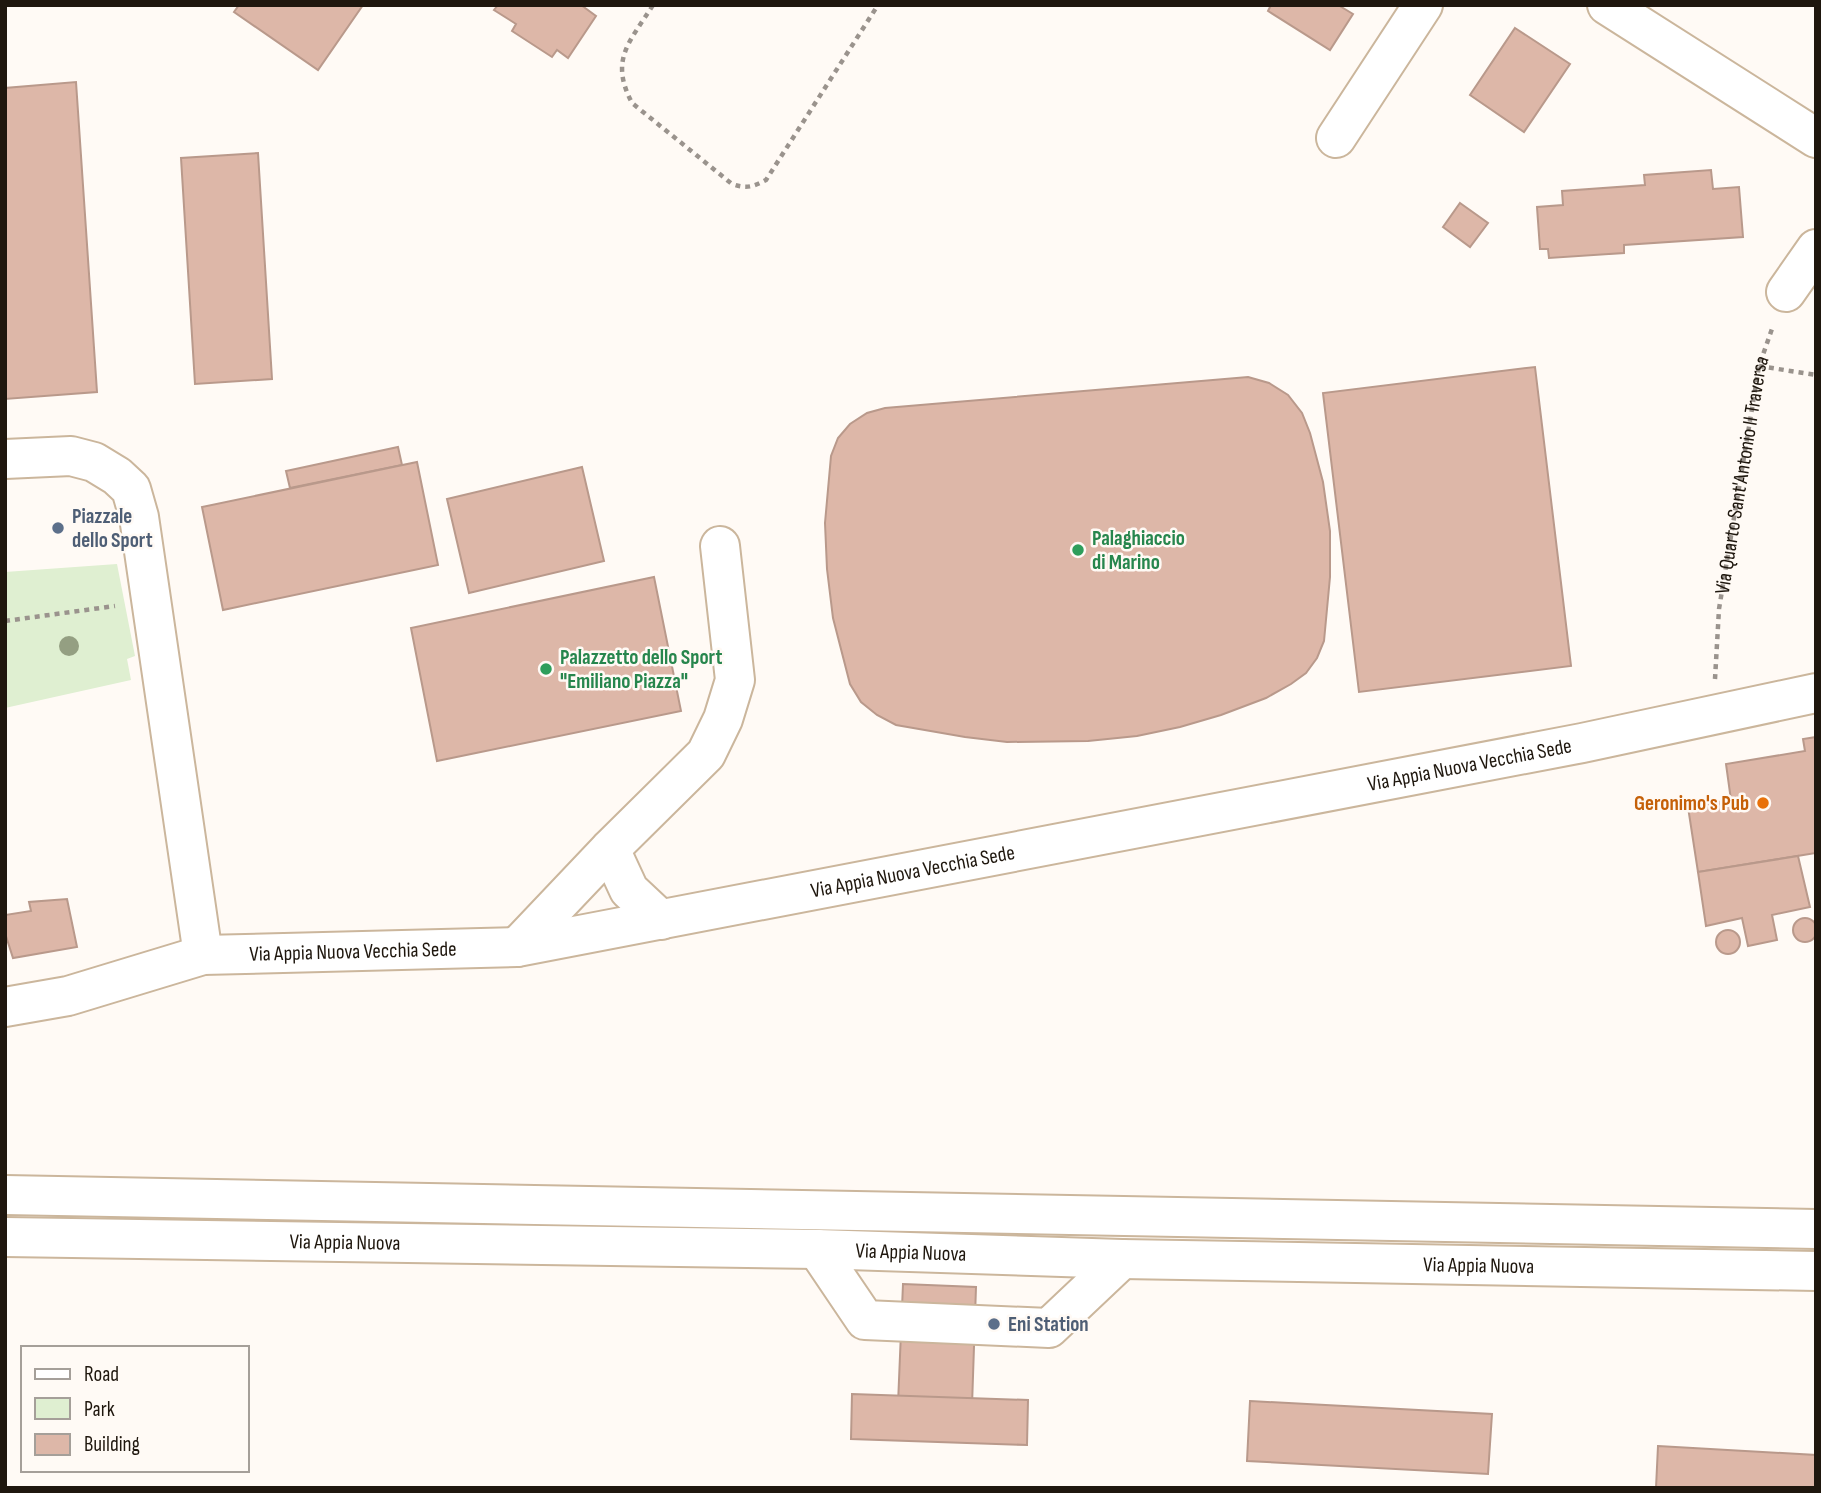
<svg xmlns="http://www.w3.org/2000/svg" width="1821" height="1493" viewBox="0 0 1821 1493" font-family="'Sofia Sans Condensed',sans-serif">
<style>
.green{fill:#dfefd1}
.building{fill:#ddb7a8;stroke:#b9998b;stroke-width:2}
.lines{fill:none;stroke-linecap:round;stroke-linejoin:round}
.minor-casing{stroke:#cbb69c;stroke-width:42}
.major-casing{stroke:#cbb69c;stroke-width:42}
.path{stroke:#9a938d;stroke-width:4.5;stroke-dasharray:5 5;stroke-linecap:butt}
.minor{stroke:#fff;stroke-width:38}
.major{stroke:#fff;stroke-width:38}
.tree{fill:#949f82}
.service-dot{fill:#5c6f8a;stroke:#fffaf5;stroke-width:2.5}
.leisure-dot{fill:#2e9e5b;stroke:#fffaf5;stroke-width:2.5}
.food-dot{fill:#e8710a;stroke:#fffaf5;stroke-width:2.5}
.labels{text-anchor:middle;dominant-baseline:central;stroke-width:5;stroke-linejoin:round;paint-order:stroke}
.street-label{font-size:21px;fill:#1f170e;stroke:#fffaf5}
.service-label{font-size:21px;font-weight:bold;fill:#4e5e75;stroke:#fffaf5;text-anchor:start}
.leisure-label{font-size:21px;font-weight:bold;fill:#27864d;stroke:#fffaf5;text-anchor:start}
.food-label{font-size:21px;font-weight:bold;fill:#c56008;stroke:#fffaf5;text-anchor:end}
</style>
<rect width="100%" height="100%" fill="#fffaf5"/>
<path class="green" d="M117,564l18,92 -8,3 4,21 -126,28v-136z"/>
<g class="building">
<path d="M239,5h124l-45,65 -84,-58z"/>
<path d="M498,5h83l15,11 -28,42 -11,-8 -5,7 -40,-26 4,-7 -22,-14z"/>
<path d="M1271,5h67l15,9 -23,36 -62,-39z"/>
<path d="M1515,28l55,36 -46,68 -54,-37z"/>
<path d="M76,82l21,310 -92,7v-311z"/>
<path d="M258,153l14,226 -77,5 -14,-226z"/>
<path d="M1711,170l2,19 26,-2 4,50 -119,8v8l-75,5 -1,-9h-8l-3,-42 26,-2 -1,-14 83,-6 -1,-10z"/>
<path d="M1460,203l28,20 -18,24 -27,-20z"/>
<path d="M1535,367l36,299 -212,26 -36,-299z"/>
<path d="M1248,377l21,6 19,12 14,18 8,20 13,49 7,49v46l-6,64 -7,17 -11,15 -15,11 -25,14 -45,17 -41,12 -43,9 -49,5 -81,1 -42,-5 -69,-12 -19,-10 -16,-13 -11,-18 -17,-66 -6,-49 -2,-46 6,-67 7,-18 12,-14 17,-11 18,-5z"/>
<path d="M398,447l4,18 -112,23 -4,-17z"/>
<path d="M417,462l21,103 -215,45 -21,-103z"/>
<path d="M582,467l22,94 -135,32 -22,-94z"/>
<path d="M654,577l27,134 -244,50 -26,-133z"/>
<path d="M1816,737v116l-118,19 -10,-65 43,-7 -5,-36 79,-13 -2,-12z"/>
<path d="M1798,856l12,51 -38,8 5,25 -29,6 -6,-28 -36,8 -8,-54z"/>
<path d="M67,899l10,48 -64,11 -8,-25v-18l26,-4 -2,-9z"/>
<circle cx="1805" cy="930" r="12"/>
<circle cx="1728" cy="942" r="12"/>
<path d="M903,1284l73,3 -4,119 -74,-2z"/>
<path d="M852,1394l176,6 -1,45 -176,-6z"/>
<path d="M1250,1401l242,13 -4,60 -241,-13z"/>
<path d="M1658,1446l158,9v33h-160z"/>
</g>
<g class="lines">
<g class="minor-casing">
<g id="minor">
<path d="M1607,5l209,133"/>
<path d="M1336,138l87,-133"/>
<path d="M1786,292l30,-43"/>
<path d="M5,459l66,-3 23,6 23,14 14,13 8,28 64,438"/>
<path d="M610,849l19,41 32,30"/>
<path d="M517,947l93,-98 96,-95 17,-35 12,-39 -15,-134"/>
<path id="s2" d="M5,1007l63,-11 135,-41 314,-8 1065,-204 234,-50"/>
<path d="M817,1249l48,71 184,8 73,-69"/>
</g>
</g>
<g class="major-casing">
<g id="major">
<path d="M5,1195l1811,34"/>
<path id="s3" d="M5,1237l812,12 305,10 694,12"/>
</g>
</g>
<g class="path">
<path d="M653,5c-23,37 -44,54 -21,98l100,81c14,5 21,3 34,-4l112,-175"/>
<path d="M1759,366l57,9"/>
<path d="M5,621l110,-15"/>
<path id="s1" d="M1715,679l4,-70 40,-243 14,-40"/>
</g>
<use href="#minor" class="minor"/>
<use href="#major" class="major"/>
</g>
<circle class="tree" cx="69" cy="646" r="10"/>
<g class="service-dot">
<circle cx="58" cy="528" r="7"/>
<circle cx="994" cy="1324" r="7"/>
</g>
<g class="leisure-dot">
<circle cx="1078" cy="550" r="7"/>
<circle cx="546" cy="669" r="7"/>
</g>
<circle class="food-dot" cx="1763" cy="803" r="7"/>
<g class="labels">
<g class="street-label">
<text stroke="none"><textPath href="#s1" startOffset="206">Via Quarto Sant'Antonio II Traversa</textPath></text>
<text stroke="none"><textPath href="#s2" startOffset="1489">Via Appia Nuova Vecchia Sede</textPath></text>
<text stroke="none"><textPath href="#s2" startOffset="922">Via Appia Nuova Vecchia Sede</textPath></text>
<text stroke="none"><textPath href="#s2" startOffset="355">Via Appia Nuova Vecchia Sede</textPath></text>
<text stroke="none"><textPath href="#s3" startOffset="340">Via Appia Nuova</textPath></text>
<text stroke="none"><textPath href="#s3" startOffset="906">Via Appia Nuova</textPath></text>
<text stroke="none"><textPath href="#s3" startOffset="1474">Via Appia Nuova</textPath></text>
</g>
<g class="service-label">
<text x="72" y="516">Piazzale<tspan x="72" dy="24">dello Sport</tspan></text>
<text x="1008" y="1324">Eni Station</text>
</g>
<g class="leisure-label">
<text x="1092" y="538">Palaghiaccio<tspan x="1092" dy="24">di Marino</tspan></text>
<text x="560" y="657">Palazzetto dello Sport<tspan x="560" dy="24">"Emiliano Piazza"</tspan></text>
</g>
<g class="food-label">
<text x="1749" y="803">Geronimo's Pub</text>
</g>
</g>
<rect width="1821" height="1493" fill="none" stroke="#1f170e" stroke-width="14"/>
<rect x="21" y="1346" width="228" height="126" fill="#fffaf5" stroke="#a59f99" stroke-width="2"/>
<rect x="35" y="1369" width="35" height="10" fill="#ffffff" stroke="#a59f99" stroke-width="2"/>
<text x="84" y="1381" font-size="21" fill="#1f170e">Road</text>
<rect x="35" y="1398" width="35" height="21" fill="#dfefd1" stroke="#a59f99" stroke-width="2"/>
<text x="84" y="1416" font-size="21" fill="#1f170e">Park</text>
<rect x="35" y="1434" width="35" height="21" fill="#ddb7a8" stroke="#a59f99" stroke-width="2"/>
<text x="84" y="1451" font-size="21" fill="#1f170e">Building</text>
</svg>
